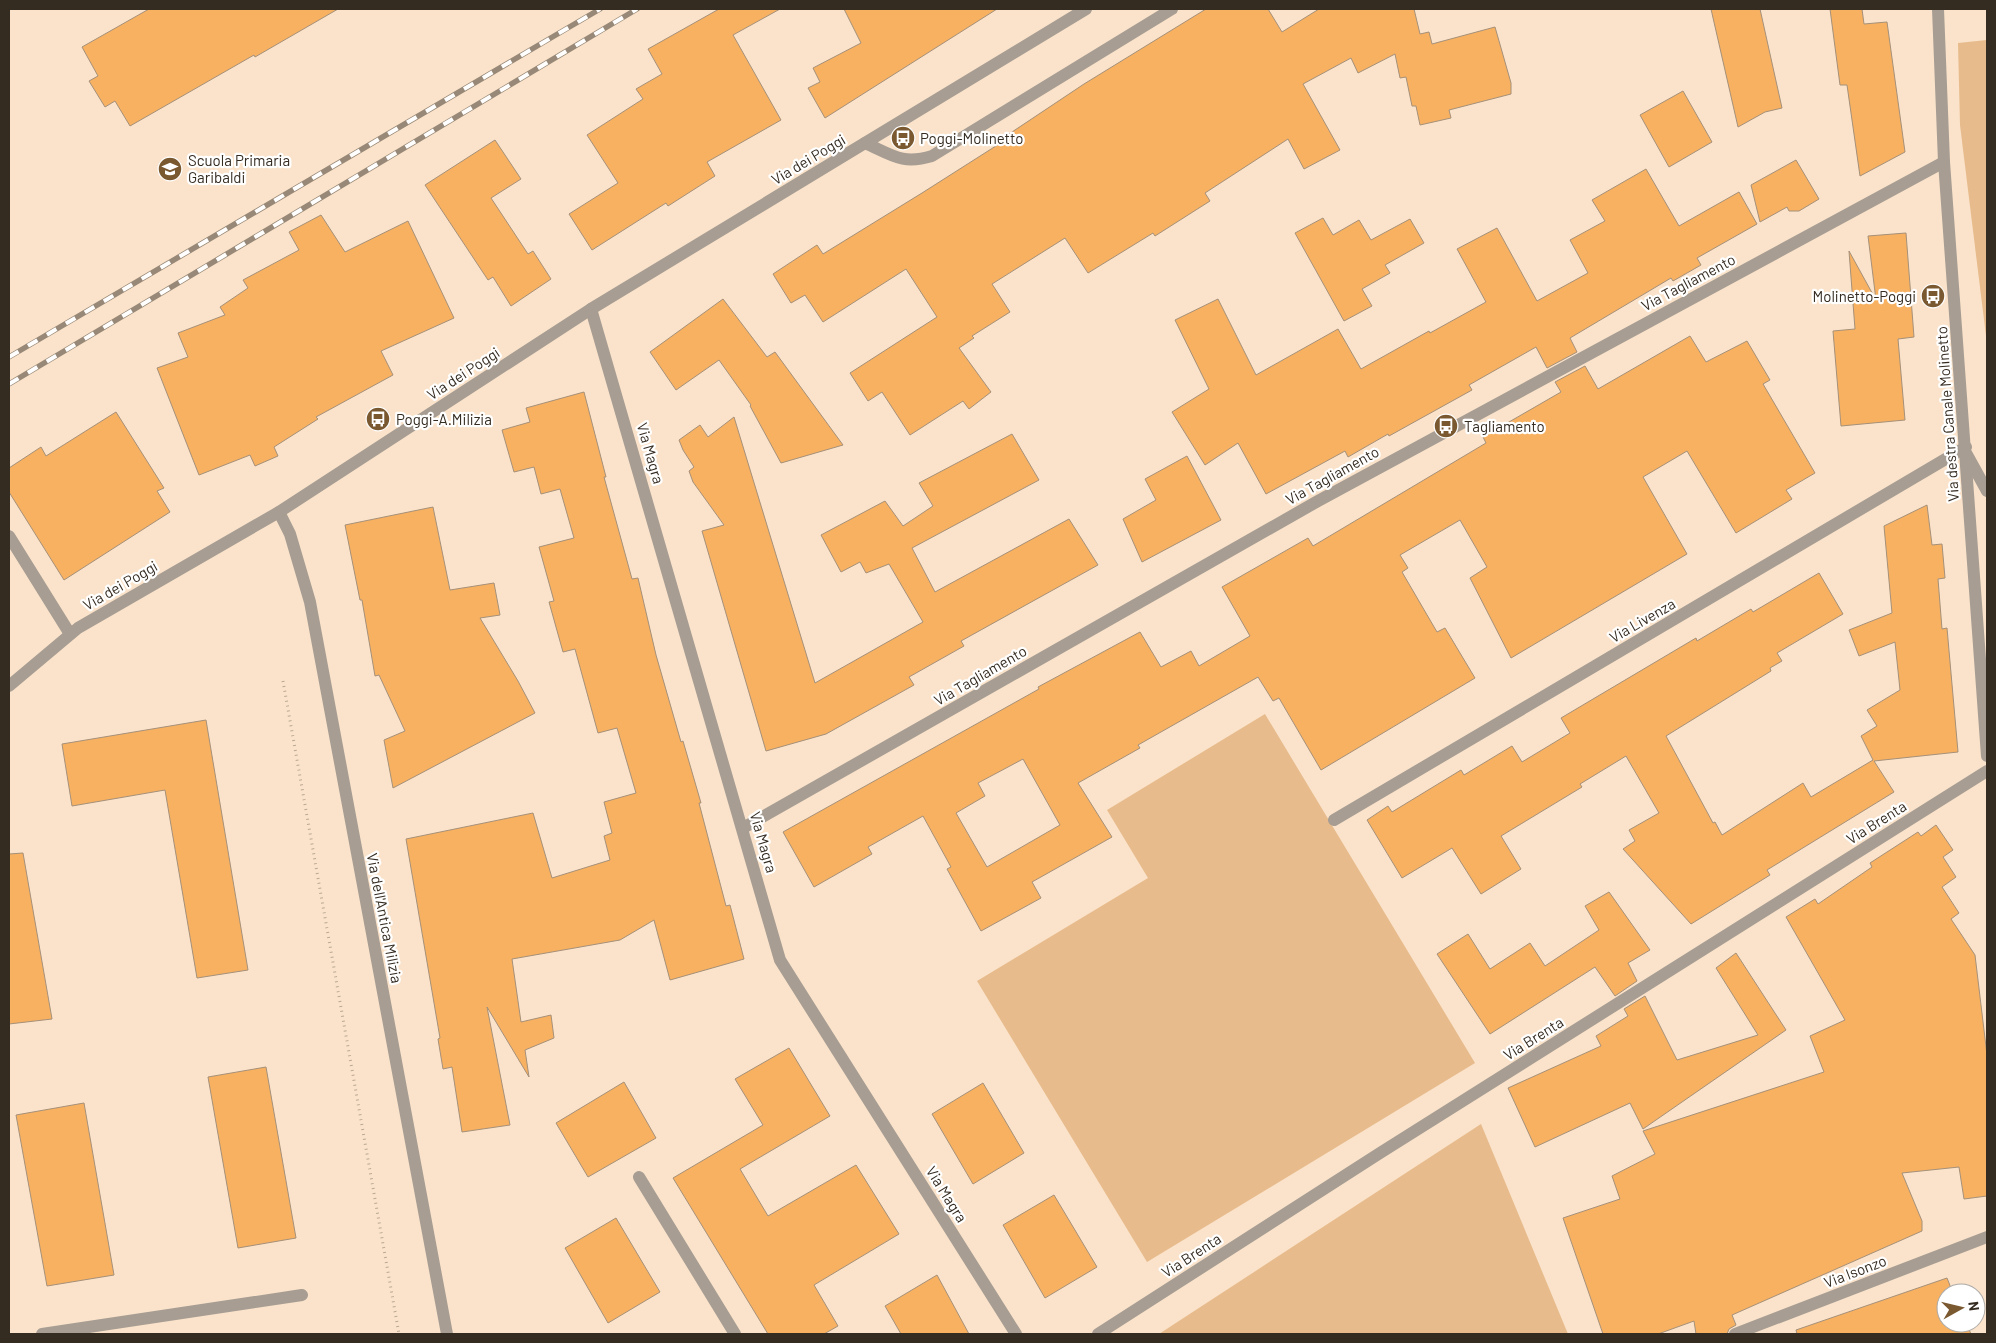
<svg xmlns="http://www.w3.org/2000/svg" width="1996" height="1343" viewBox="0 0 1996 1343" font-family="Barlow,sans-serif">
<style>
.green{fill:#e7bb8c}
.building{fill:#f7b160;stroke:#a69079;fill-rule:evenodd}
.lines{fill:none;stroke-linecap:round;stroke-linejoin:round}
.path{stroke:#bba894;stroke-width:3;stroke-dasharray:1 4;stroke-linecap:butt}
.minor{stroke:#a79d93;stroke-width:12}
.tertiary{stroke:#a79d93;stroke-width:12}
.rail-casing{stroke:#988877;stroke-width:5.5}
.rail{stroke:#fff;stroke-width:4;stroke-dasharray:11;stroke-linecap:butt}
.labels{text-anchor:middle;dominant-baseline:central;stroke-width:4.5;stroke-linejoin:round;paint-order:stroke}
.poi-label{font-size:15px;fill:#342b21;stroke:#fff;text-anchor:start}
.street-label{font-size:15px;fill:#342b21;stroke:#fff}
</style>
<rect width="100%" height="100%" fill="#fae3ca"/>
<g class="green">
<path d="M1987,40v304l-27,-219 -2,-82z"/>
<path d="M1265,714l210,349 -328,199 -170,-281 171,-103 -41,-68z"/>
<path d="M1481,1124l87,210h-409z"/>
</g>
<g class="building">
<path d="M149,9h189l-83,48 -1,-2 -124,71 -15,-25 -10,6 -16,-26 9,-5 -16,-29z"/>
<path d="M719,9h61l-47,26 48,85 -74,42 8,14 -47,30 -2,-3 -74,47 -23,-36 49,-31 -31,-48 56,-36 -7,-10 26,-15 -14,-25z"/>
<path d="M844,9h153l-172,109 -17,-30 12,-6 -7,-14 48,-25z"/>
<path d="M1206,9h62l14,23 37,-23h95l6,25 9,-2 3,12 63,-17 16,56v11l-62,16 2,8 -31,7 -4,-19h-4l-6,-29 -6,1 -5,-24 -37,19 -7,-15 -48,26 37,66 -36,19 -16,-30 -83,54 5,8 -55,35 -2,-3 -65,40 -23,-35 -73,46 18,28 -38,24 2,2 -15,10 32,44 -22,17 -6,-8 -53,34 -28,-43 -14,9 -18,-28 87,-56 -31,-48 -83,53 -18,-27 -14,8 -18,-29 44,-29 6,9 99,-61 77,-49 -2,-2 87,-58z"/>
<path d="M1711,9h49l22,99 -17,4 -27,15z"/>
<path d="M1830,9h32l2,15 23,-2 18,130 -45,24 -13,-91h-7z"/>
<path d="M1683,91l29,51 -43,25 -29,-52z"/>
<path d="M495,140l26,39 -30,19 37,56 5,-3 18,28 -40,27 -18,-29 -5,3 -63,-95z"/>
<path d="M1796,160l23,39 -20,12h-10l-2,-4 -27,15 -9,-37z"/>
<path d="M1646,169l33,57 60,-34 18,32 -60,34 4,7 -28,16 -2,-3 -101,60 7,14 -30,16 -11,-21 -67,38 3,5 -83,46 -1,-2 -40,23 -3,-6 -79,43 -28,-51 -33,22 -33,-53 37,-23 -34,-69 43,-21 38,76 82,-46 23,40 68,-38 1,2 56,-31 -29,-53 40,-21 40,73 51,-28 -18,-33 35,-19 -13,-21z"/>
<path d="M321,215l24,37 63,-31 46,97 -73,33 12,24 -77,42 2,2 -44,28 4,9 -23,10 -5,-11 -51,20 -42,-107 31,-11 -10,-24 47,-18 -5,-8 28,-19 -5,-8 56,-30 -10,-18z"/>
<path d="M1323,218l10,17 26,-15 12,20 39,-21 14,24 -39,22 5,8 -28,16 10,17 -28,15 -49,-88z"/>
<path d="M1906,233l8,104 -16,2 7,81 -64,6 -8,-95 22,-2 -6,-78 27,49 -8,-64z"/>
<path d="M723,299l44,58 8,-5 68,93 -62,18 -31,-57 1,-1 -32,-45 -43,30 -26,-38z"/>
<path d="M1690,336l16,26 41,-21 23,39 -7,4 52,89 -29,17 6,9 -56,34 -49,-82 -44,26 44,77 -176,104 -41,-80 17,-11 -27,-47 -60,35 8,13 -6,4 35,60 8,-4 30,50 -154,92 -42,-72 -6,3 -15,-24 -120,68 2,3 -62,35 34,54 -80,45 9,16 -60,33 -34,-62 4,-2 -28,-51 -55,31 4,7 -58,33 -31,-55 256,-143 -1,-2 102,-55 21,35 30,-16 8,15 51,-30 -28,-49 86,-49 5,8 173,-103 -3,-6 78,-45 -6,-10 30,-16 13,23zM1023,759l37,66 -73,42 -31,-54 29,-17 -7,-13z"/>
<path d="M584,392l22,85h-2l28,102 6,-1 18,77 25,87 2,-1 18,62h-2l27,103 4,-1 14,54 -74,21 -16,-60 -34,20 -108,19 9,63 30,-7 3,23 -29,12 4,27 -42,-70 23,118 -48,7 -10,-65 -9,2 -5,-30 2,-1 -34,-199 127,-26 19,65 58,-18 -6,-24 8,-3 -8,-31 32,-9 -19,-65 -19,5 -23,-84 -12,3 -14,-50 5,-1 -15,-54 35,-9 -14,-49 -19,5 -7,-27 -20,5 -12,-42 28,-8 -4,-14z"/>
<path d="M116,412l48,76 -7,3 13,21 -106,68 -55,-88v-24l32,-21 5,9z"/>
<path d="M734,417l81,266 108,-61 -34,-58 -23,9 -6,-11 -19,10 -20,-37 64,-34 18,25 30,-20 -14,-23 93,-49 27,46 -127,68 23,44 134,-73 29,46 -137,76 3,5 -55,31 5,8 -88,49 -60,17 -64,-220 22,-6 -31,-43 -4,-11 5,-4 -11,-17 -4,-10 21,-15 8,12z"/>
<path d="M1187,456l34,64 -79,42 -19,-43 33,-19 -11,-21z"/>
<path d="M1927,505l5,40 10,-1 3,34 -7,1 4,50 5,-1 11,124 -84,9 20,31 -127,78 3,5 -79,49 -68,-75 12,-8 -6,-11 30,-17 -33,-57 -46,28 2,3 -81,49 20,33 -40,25 -29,-46 -50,30 -35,-58 21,-14 4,6 69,-42 3,5 48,-29 10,16 48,-29 -9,-15 135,-80 1,3 54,-32 2,3 66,-39 24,41 -66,39 5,8 -12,7 1,3 -105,65 47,87 2,-1 7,13 81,-52 8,14 62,-37 -12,-24 16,-10 -10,-16 33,-20 -5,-48 -36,14 -10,-26 43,-17 -8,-87z"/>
<path d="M433,507l17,83 44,-7 6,32 -20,3 38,63 17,32 -142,75 -9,-48 21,-9 -26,-56 -4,1 -13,-76h-2l-15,-75z"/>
<path d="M206,720l42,250 -51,8 -32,-188 -93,16 -10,-62z"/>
<path d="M1936,825l17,25 -10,7 13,20 -14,10 17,26 -8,6 24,36 12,100v141l-23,3 -5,-32 -57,6 20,48v10l-190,84 4,10 -7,4 -2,5h-31l-2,-13 -36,13h-55l-40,-116 57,-19 -8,-23 43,-22 -12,-23 181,-59 -14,-36 35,-16 -59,-103 29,-18 3,5 54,-37 -2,-4 48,-31 3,4z"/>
<path d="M23,853l29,166 -43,5v-170z"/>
<path d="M1609,892l41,58 -22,13 9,18 -22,15 -20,-29 -105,67 -53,-80 31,-20 22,35 40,-26 15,23 54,-36 -14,-24z"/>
<path d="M1736,953l50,77 -143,99 -13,-26 -95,44 -27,-59 93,-42 -5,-10 32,-20 -4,-7 21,-13 32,64 81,-25 -42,-67z"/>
<path d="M789,1048l41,68 -90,53 28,47 88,-51 43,69 -85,51 24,41 -14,8h-56l-95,-156 90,-53 -28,-46z"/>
<path d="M266,1067l30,171 -58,10 -30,-171z"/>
<path d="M624,1082l32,56 -68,39 -32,-54z"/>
<path d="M983,1083l41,70 -51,31 -41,-70z"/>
<path d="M84,1103l30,172 -67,11 -31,-171z"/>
<path d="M1054,1195l43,72 -52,31 -42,-73z"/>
<path d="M616,1218l44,74 -52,31 -43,-75z"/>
<path d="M937,1275l32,59h-68l-16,-28z"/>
<path d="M1947,1278l6,15h-7v30h20l5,11h-174l-1,-4z"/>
</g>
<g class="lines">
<path class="path" d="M283,681l116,653"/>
<g class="minor">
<path d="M865,143c27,12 37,22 67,13l240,-147"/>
<path d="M591,309l189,651 236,374"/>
<path d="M1966,453l21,38"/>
<path d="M279,512l11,22 20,68 137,732"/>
<path d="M9,536l61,98"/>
<path d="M9,686l69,-58 201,-116 312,-203 495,-300"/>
<path d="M1334,820l632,-373"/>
<path d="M743,828l575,-327 626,-339"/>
<path d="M639,1177l96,157"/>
<path d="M42,1334l260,-39"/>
<path d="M1098,1334l282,-181 607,-382"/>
<path d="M1735,1334l252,-97"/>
</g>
<path class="tertiary" d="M1938,9l6,153 43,594"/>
<g class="rail-casing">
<g id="rail">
<path d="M9,357l591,-348"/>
<path d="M9,384l628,-375"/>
</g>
</g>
<use href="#rail" class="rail"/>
</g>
<defs>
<g id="bus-disc" transform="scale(1.25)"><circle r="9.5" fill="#7a5830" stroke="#fff"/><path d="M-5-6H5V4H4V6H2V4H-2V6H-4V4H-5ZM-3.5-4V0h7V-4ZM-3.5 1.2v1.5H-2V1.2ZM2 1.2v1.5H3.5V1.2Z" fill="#fff"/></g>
<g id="school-disc" transform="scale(1.25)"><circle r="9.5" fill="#7a5830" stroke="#fff"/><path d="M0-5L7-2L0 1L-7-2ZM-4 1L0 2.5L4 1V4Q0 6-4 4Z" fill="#fff"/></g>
</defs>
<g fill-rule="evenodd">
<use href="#bus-disc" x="903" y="138"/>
<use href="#school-disc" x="170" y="169"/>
<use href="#bus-disc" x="1933" y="296"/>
<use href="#bus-disc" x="378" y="419"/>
<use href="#bus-disc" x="1446" y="426"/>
</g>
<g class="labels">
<g class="poi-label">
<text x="920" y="138">Poggi-Molinetto</text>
<text x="188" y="160">Scuola Primaria<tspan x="188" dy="17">Garibaldi</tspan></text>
<text x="1916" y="296" text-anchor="end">Molinetto-Poggi</text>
<text x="396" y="419">Poggi-A.Milizia</text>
<text x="1464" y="426">Tagliamento</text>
</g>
<g class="street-label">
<text transform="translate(808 159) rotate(-31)">Via dei Poggi</text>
<text transform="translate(1688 282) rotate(-28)">Via Tagliamento</text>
<text transform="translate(463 373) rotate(-33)">Via dei Poggi</text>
<text transform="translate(1947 414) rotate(-94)">Via destra Canale Molinetto</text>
<text transform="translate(651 453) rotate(74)">Via Magra</text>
<text transform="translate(1332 475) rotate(-29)">Via Tagliamento</text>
<text transform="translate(120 585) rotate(-30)">Via dei Poggi</text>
<text transform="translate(1642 620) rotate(-30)">Via Livenza</text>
<text transform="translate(980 675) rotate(-30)">Via Tagliamento</text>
<text transform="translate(1876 822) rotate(-32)">Via Brenta</text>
<text transform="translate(764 842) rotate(74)">Via Magra</text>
<text transform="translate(385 918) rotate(79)">Via dell'Antica Milizia</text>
<text transform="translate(1533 1038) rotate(-32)">Via Brenta</text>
<text transform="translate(947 1194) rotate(58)">Via Magra</text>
<text transform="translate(1191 1255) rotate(-33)">Via Brenta</text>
<text transform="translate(1855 1271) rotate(-21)">Via Isonzo</text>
</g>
</g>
<rect width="1996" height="1343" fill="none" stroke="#342b21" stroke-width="20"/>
<g transform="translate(1961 1308) rotate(82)"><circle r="24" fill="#ffffff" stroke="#aeaaa6"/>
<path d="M0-4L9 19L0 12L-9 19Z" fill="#7a5830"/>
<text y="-8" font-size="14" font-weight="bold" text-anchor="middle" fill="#342b21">N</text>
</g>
</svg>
